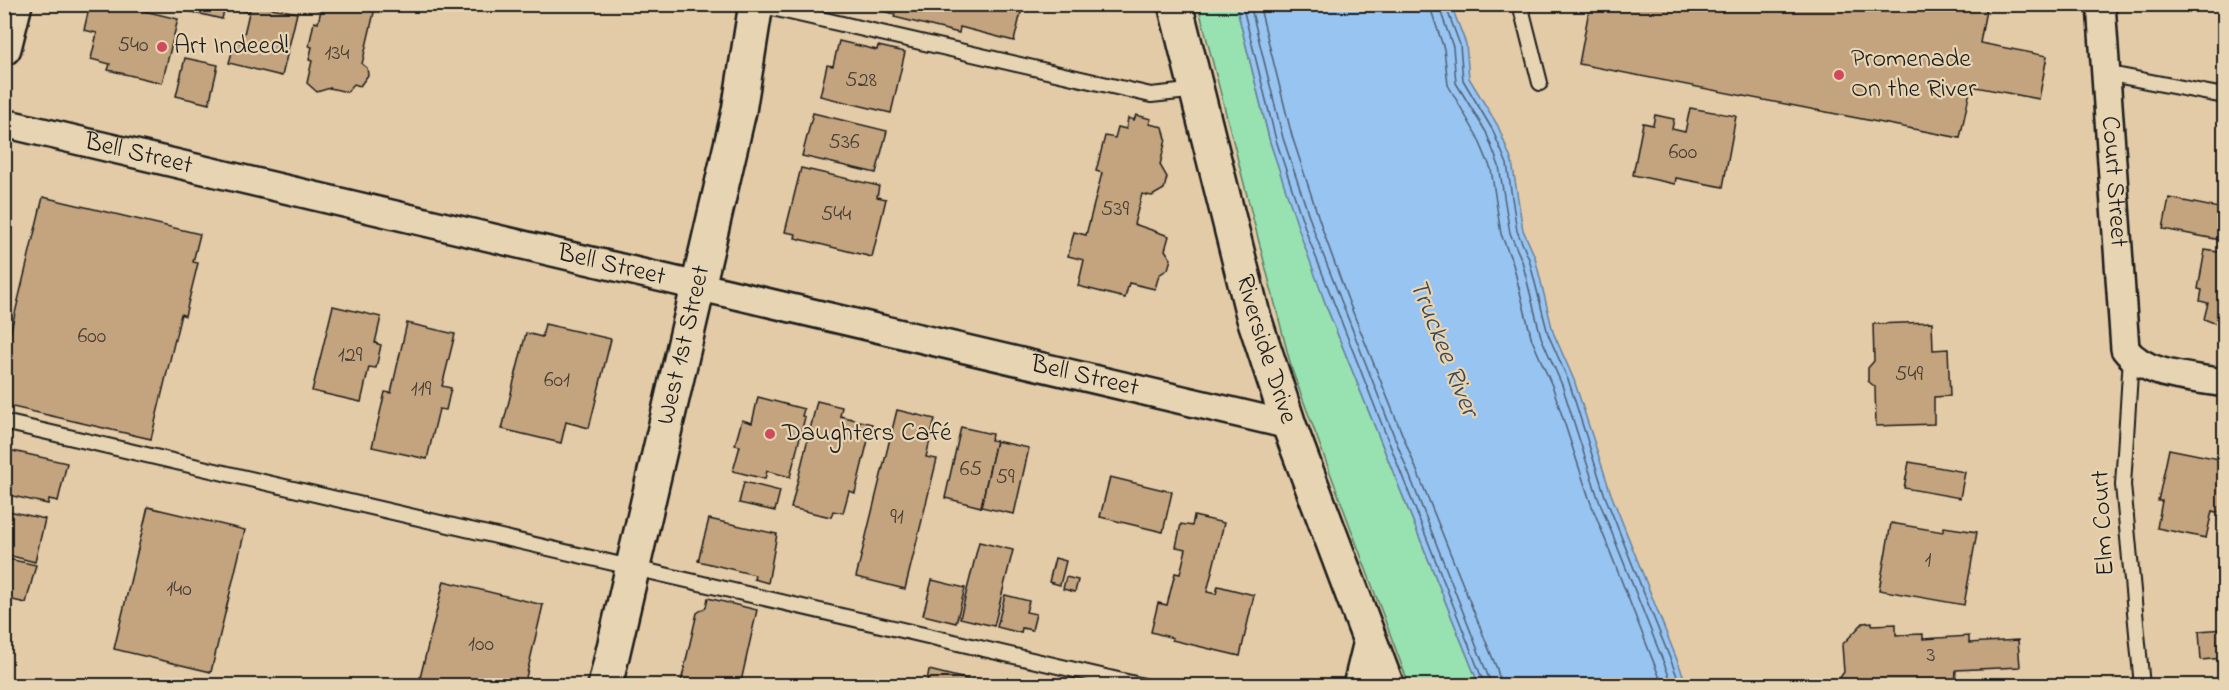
<svg xmlns="http://www.w3.org/2000/svg" width="2229" height="690" viewBox="0 0 2229 690" font-family="'Indie Flower',sans-serif">
<style>
.green{fill:#98e1b1;stroke:#5a7e66;stroke-width:1.5}
.water{fill:#98c4f2;stroke:#66819c;stroke-width:1.5}
.lines{fill:none;stroke-linecap:round;stroke-linejoin:round}
.shore{stroke:#4e5f72;stroke-width:1.5}
.building{fill:#c4a47f;stroke:#1c1c1c;stroke-width:1.5}
.lane-casing{stroke:#1c1c1c;stroke-width:18}
.street-casing{stroke:#1c1c1c;stroke-width:32}
.secondary-casing{stroke:#1c1c1c;stroke-width:38}
.lane{stroke:#e7d4b2;stroke-width:14}
.street{stroke:#e7d4b2;stroke-width:27}
.secondary{stroke:#e7d4b2;stroke-width:33}
.poi-dot{fill:#d1495b;stroke:#e7d4b2;stroke-width:2}
.labels{text-anchor:middle;dominant-baseline:central;stroke-width:4.5;stroke-linejoin:round;paint-order:stroke}
.number-label{font-size:22px;fill:#463e35}
.poi-label{font-size:26px;fill:#1c1c1c;stroke:#e7d4b2;text-anchor:start}
.street-label{font-size:26px;fill:#1c1c1c;stroke:#e7d4b2}
.water-label{font-size:27px;font-style:italic;fill:#3b4652;stroke:#e7d4b2}
</style>
<rect width="100%" height="100%" fill="#e3cba7"/>
<filter id="ink" filterUnits="userSpaceOnUse"><feTurbulence type="fractalNoise" baseFrequency=".0167" numOctaves="2"/><feDisplacementMap in="SourceGraphic" scale="12" xChannelSelector="R" yChannelSelector="G"/><feConvolveMatrix kernelMatrix="1 2 1 2 8 2 1 2 1" color-interpolation-filters="sRGB"/></filter>
<g filter="url(#ink)">
<path class="green" d="M1198,5h38l34,137 57,166 152,377h-70l-117,-315z"/>
<path class="water" d="M1373,5l9,2 3,-3 66,1 15,39 3,34 29,48 14,36 11,68 12,27 18,75 21,48 37,114 76,191h-208l-152,-377 -25,-69 -32,-97 -34,-137z"/>
<g class="lines">
<g class="shore">
<path d="M1242,4l34,136 32,97 177,449"/>
<path d="M1250,4l33,134 32,96 177,452"/>
<path d="M1259,4l33,132 31,95 25,69 149,369 4,17"/>
<path d="M1429,4l15,45 4,36 29,51 14,33 10,65 12,30 19,76 21,48 37,113 73,185"/>
<path d="M1438,4l15,43 3,36 30,49 13,34 11,67 12,28 19,76 21,48 36,113 75,188"/>
<path d="M1445,4l15,41 3,35 29,49 15,35 10,67 12,28 19,75 21,48 36,114 76,190"/>
</g>
</g>
<g class="building">
<path d="M90,4h25l63,15 -16,64 -54,-13 2,-6 -19,-5 6,-26 -13,-3z"/>
<path d="M190,4l35,3 -3,12 -34,-8z"/>
<path d="M234,4h17l-2,8 -16,-4z"/>
<path d="M251,4l46,9 -15,63 -53,-13 6,-22 7,2z"/>
<path d="M316,4h60l-14,60 5,4 1,7 -8,11 -6,-2 -7,8 -17,-4 -13,4 -10,-9 5,-22 -3,-1 3,-13 -3,-1 5,-24 4,1 3,-13 -6,-1z"/>
<path d="M866,4h157l-9,37 -54,-14 -1,6 -65,-16 1,-3 -13,-3 1,-2z"/>
<path d="M1586,4h401l-7,39 67,13 -8,43 -68,-13 -11,52 -381,-74 11,-59z"/>
<path d="M839,41l38,9 1,-4 27,6 -14,61 -71,-17 7,-31 6,1z"/>
<path d="M185,58l33,7 -9,39 -33,-8z"/>
<path d="M1690,108l46,8 -13,71 -47,-9 -1,6 -42,-9 10,-52 10,2 2,-10 19,4 -2,10 13,3z"/>
<path d="M813,113l74,18 -11,42 -74,-17z"/>
<path d="M1136,115l15,4 -2,5 14,3 3,12 -6,26 7,12 -3,12 -12,7 -10,-2 -8,30 35,12 -4,14 6,9 -3,10 -9,6 -4,14 -26,-6 -4,15 -47,-12 6,-26 -16,-4 6,-24 12,3 16,-62 -6,-2 9,-35 10,2 3,-11 8,2 2,-11 6,2z"/>
<path d="M801,168l78,18 -2,11 9,2 -14,58 -77,-19 1,-4 -11,-2z"/>
<path d="M43,197l157,37 -7,28 5,1 -13,53 -4,-2 -30,125 -147,-34v-46z"/>
<path d="M2169,198l55,11 -3,31 -58,-11z"/>
<path d="M2205,250l19,3v74l-20,-8 4,-16 -8,-2 2,-11 -4,-1z"/>
<path d="M333,306l48,11 -6,26 6,2 -5,23 -7,-1 -8,35 -49,-11z"/>
<path d="M1932,322l1,28 15,-1 2,47 -16,1v27l-58,2 -1,-39 -7,-6v-13l6,-7 -1,-37z"/>
<path d="M407,323l48,11 -13,52 9,2 -5,22 -7,-1 -12,50 -55,-12 13,-55 6,1z"/>
<path d="M545,324l66,15 -22,89 -23,-6 -5,21 -59,-14 24,-96 16,4z"/>
<path d="M758,397l46,12 -2,7 3,1 -15,60 -23,-6 -2,8 -32,-8 7,-25 -5,-1 7,-25 10,3z"/>
<path d="M817,401l25,6 -2,9 32,8 -17,69 -6,-2 -6,22 -10,-2 -2,6 -40,-9z"/>
<path d="M897,410l38,9 -9,38 11,2 -32,130 -49,-12z"/>
<path d="M961,427l31,7 -1,6 5,1 -15,66 -36,-9z"/>
<path d="M996,441l33,7 -15,66 -33,-7z"/>
<path d="M4,449l63,14 -9,38 -9,-2 -1,5 -44,-10z"/>
<path d="M2169,449l55,11v54l-12,-3 -6,27 -49,-10 5,-27h-4z"/>
<path d="M1909,462l56,10 -5,26 -56,-10z"/>
<path d="M1110,477l62,15 -9,40 -63,-15z"/>
<path d="M744,482l36,9 -5,20 -36,-8z"/>
<path d="M148,507l97,23 -34,142 -97,-23z"/>
<path d="M4,510l41,9 -10,43 -31,-8z"/>
<path d="M1194,516l30,7 -17,69 9,2 2,-8 36,9 -14,61 -68,-16 1,-2 -22,-6 7,-29 9,2 8,-32 5,1 6,-25 -10,-2 5,-23 11,2z"/>
<path d="M709,519l68,15 -9,49 -14,-4 1,-4 -57,-14z"/>
<path d="M1891,523l52,9 1,-5 33,5 -13,73 -85,-15z"/>
<path d="M979,542l34,8 -19,76 -34,-8z"/>
<path d="M4,558l32,7 -10,38 -22,-5z"/>
<path d="M1055,558l11,3 -6,24 -11,-3z"/>
<path d="M1066,577l12,3 -3,12 -12,-3z"/>
<path d="M932,580l33,8 -9,35 -33,-8z"/>
<path d="M444,581l99,24 -19,81h-106z"/>
<path d="M1005,595l24,6 -3,11 10,2 -4,16 -10,-2 -1,5 -24,-6z"/>
<path d="M708,598l49,12 -17,76h-60l17,-73 9,-6z"/>
<path d="M1872,622v3l24,-1v11l27,-1v5l46,-3v7l49,-3 2,27 -64,3 -1,16h-121l10,-14 -2,-27 21,-22z"/>
<path d="M2224,629v29l-23,2 -2,-29z"/>
<path d="M929,670l65,16h-68z"/>
</g>
<g class="lines">
<g class="lane-casing">
<g id="lane">
<path d="M755,4l396,91 47,-5"/>
<path d="M1520,4l20,79"/>
<path d="M2105,73l119,23"/>
<path d="M2131,357l-8,128 19,201"/>
<path d="M4,422l1140,264"/>
</g>
</g>
<g class="street-casing">
<g id="street">
<path id="s1" d="M2101,4l24,345c21,28 68,28 99,34"/>
<path id="s2" d="M4,123l1285,302"/>
<path d="M1357,686l12,-49"/>
</g>
</g>
<g class="secondary-casing">
<g id="secondary">
<path id="s3" d="M1175,4l78,311 36,110 98,261"/>
<path d="M4,48l11,-44"/>
<path id="s4" d="M605,686l134,-575 17,-107"/>
</g>
</g>
<use href="#lane" class="lane"/>
<use href="#street" class="street"/>
<use href="#secondary" class="secondary"/>
</g>
</g>
<g class="poi-dot">
<circle cx="162" cy="47" r="6"/>
<circle cx="1839" cy="75" r="6"/>
<circle cx="770" cy="434" r="6"/>
</g>
<g class="labels">
<g class="number-label">
<text x="133" y="46">540</text>
<text x="337" y="54">134</text>
<text x="861" y="81">528</text>
<text x="844" y="143">536</text>
<text x="1683" y="153">600</text>
<text x="1115" y="210">539</text>
<text x="836" y="215">544</text>
<text x="92" y="337">600</text>
<text x="350" y="356">129</text>
<text x="1909" y="375">549</text>
<text x="557" y="381">601</text>
<text x="421" y="390">119</text>
<text x="971" y="470">65</text>
<text x="1005" y="478">59</text>
<text x="897" y="518">91</text>
<text x="1928" y="561">1</text>
<text x="179" y="590">140</text>
<text x="481" y="645">100</text>
<text x="1931" y="656">3</text>
</g>
<g class="poi-label">
<text x="174" y="47">Art Indeed!</text>
<text x="1851" y="60">Promenade<tspan x="1851" dy="30">On the River</tspan></text>
<text x="782" y="434">Daughters Café</text>
</g>
<g class="street-label">
<text stroke="none"><textPath href="#s2" startOffset="138">Bell Street</textPath></text>
<text stroke="none"><textPath href="#s1" startOffset="178">Court Street</textPath></text>
<text stroke="none"><textPath href="#s2" startOffset="624">Bell Street</textPath></text>
<text stroke="none"><textPath href="#s4" startOffset="350">West 1st Street</textPath></text>
<text stroke="none"><textPath href="#s3" startOffset="357">Riverside Drive</textPath></text>
<text stroke="none"><textPath href="#s2" startOffset="1110">Bell Street</textPath></text>
<text transform="translate(2104 523) rotate(-93)">Elm Court</text>
</g>
<g class="water-label">
<text transform="translate(1443 348) rotate(68)">Truckee River</text>
</g>
</g>
<rect width="2229" height="690" fill="none" stroke="#e7d4b2" stroke-width="24"/>
<rect x="12" y="12" width="2205" height="666" fill="none" stroke="#1c1c1c" stroke-width="2" filter="url(#ink)"/>
</svg>
